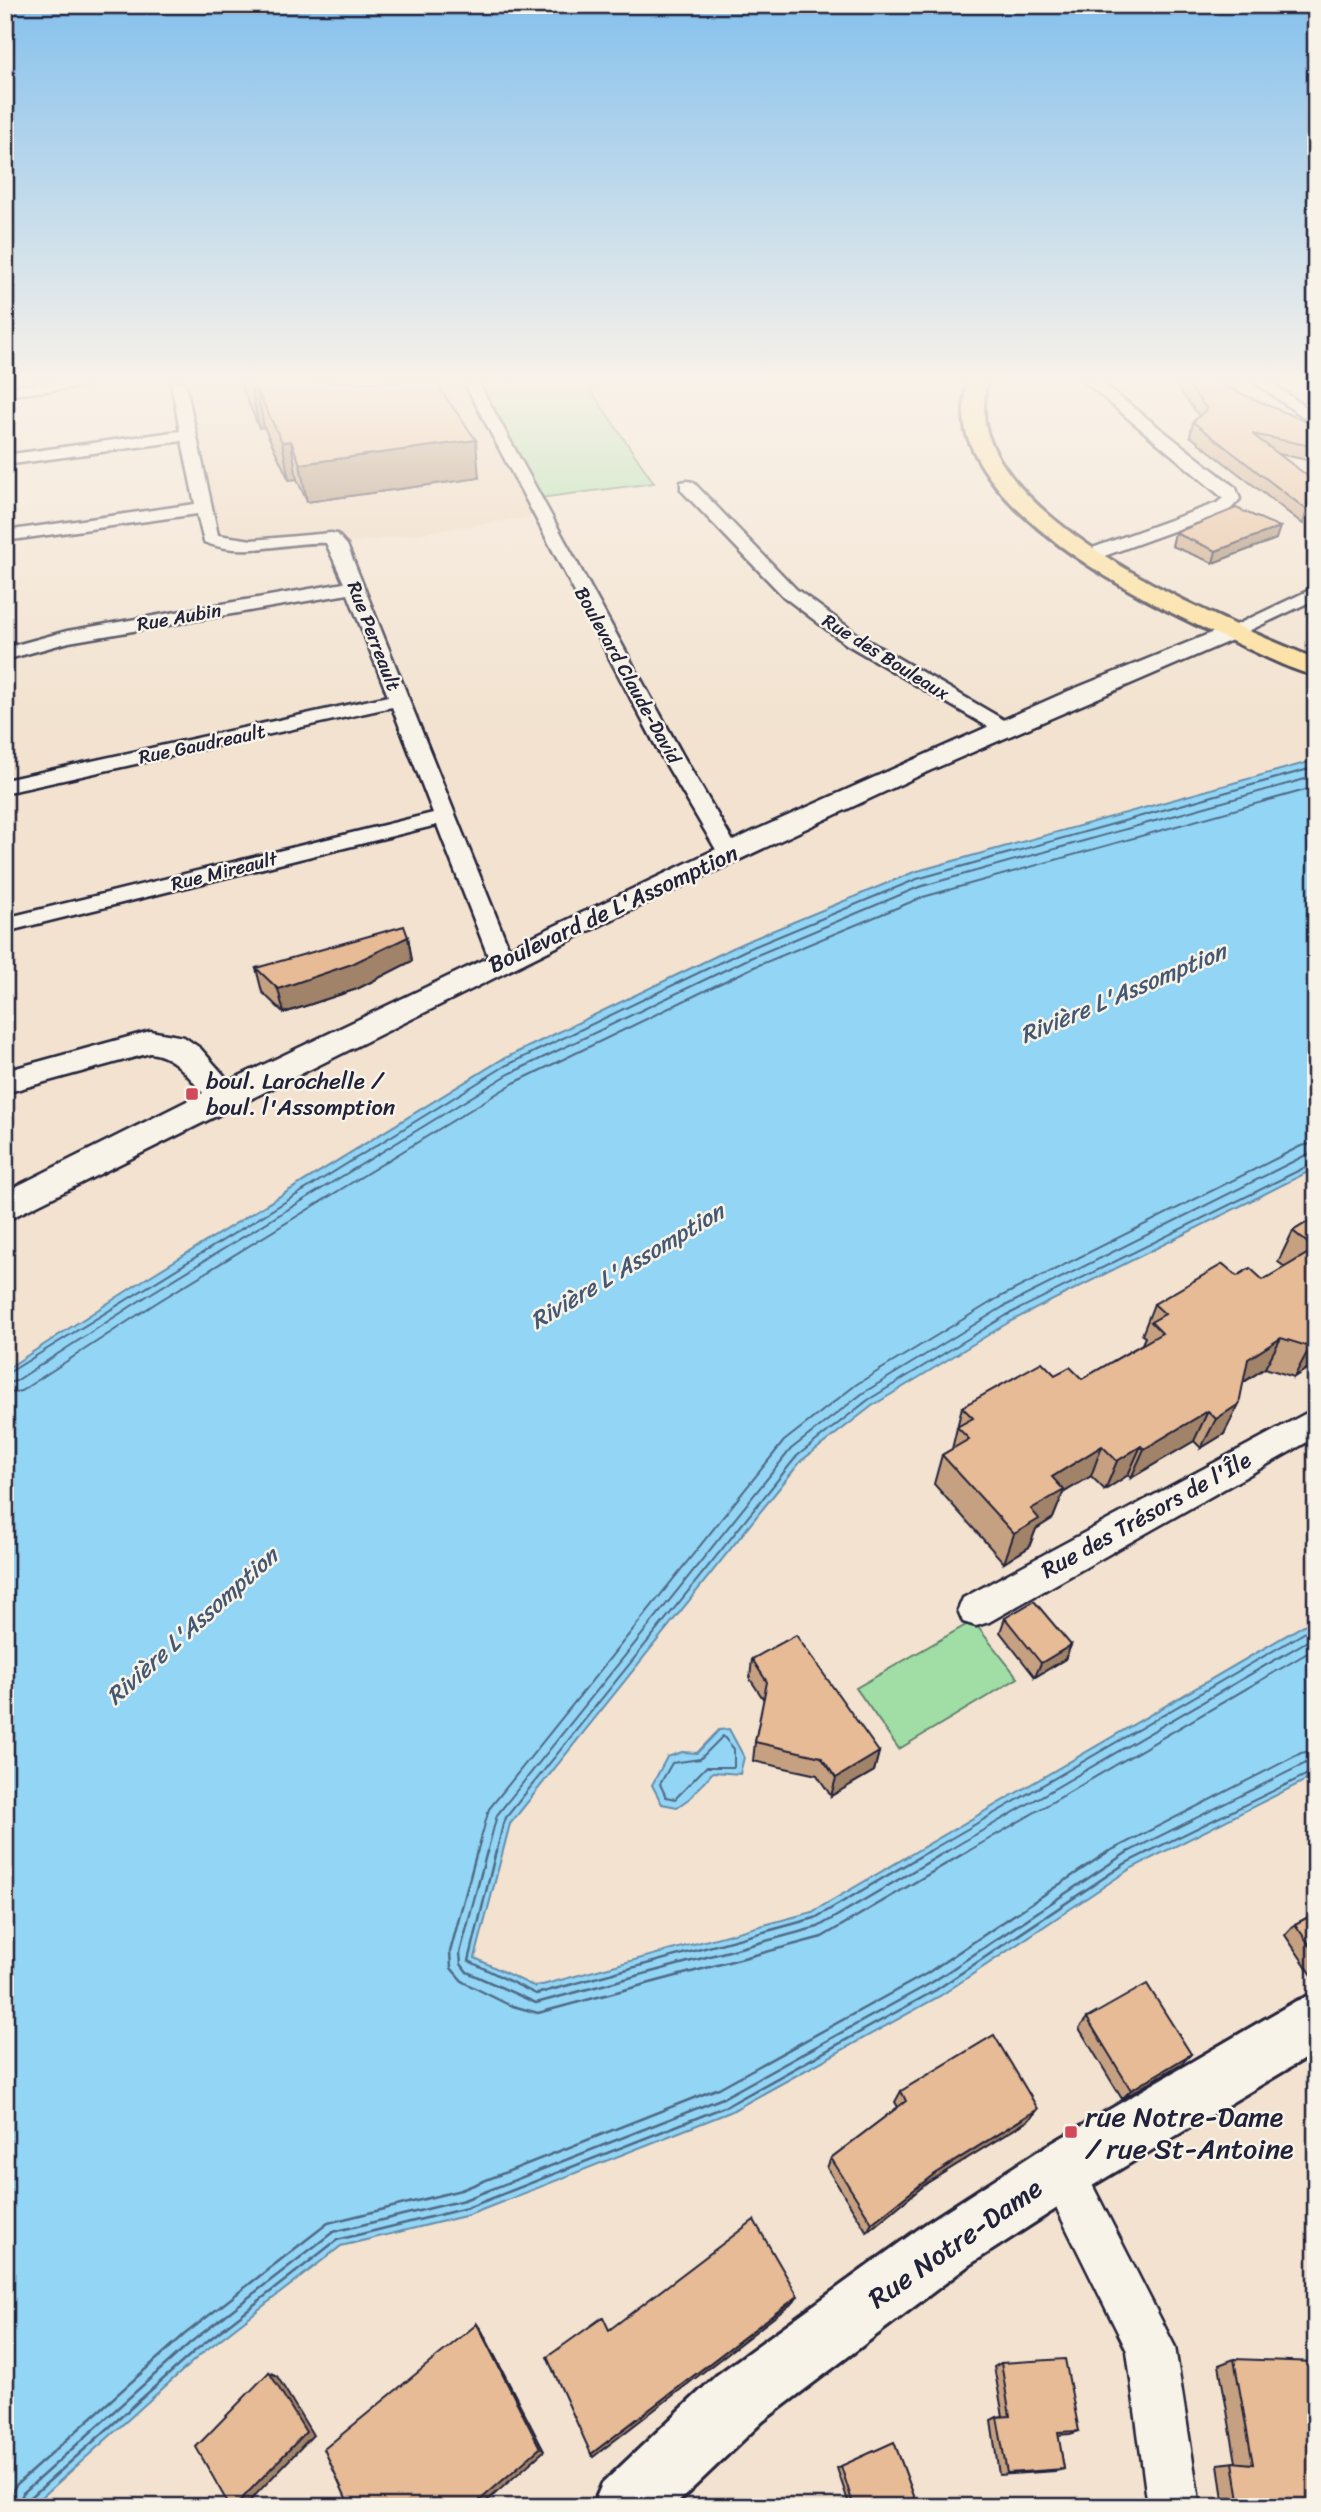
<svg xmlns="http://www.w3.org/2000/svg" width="1321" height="2512" viewBox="0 0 1321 2512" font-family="Sriracha,sans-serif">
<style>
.built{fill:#eed6be}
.green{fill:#a0dea5;stroke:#618070;stroke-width:2}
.water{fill:#93d5f5;stroke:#668dab;stroke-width:2}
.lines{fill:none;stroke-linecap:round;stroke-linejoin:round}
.shore-far1{stroke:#4f6a85;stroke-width:2}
.shore{stroke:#4f6a85;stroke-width:2.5}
.minor-casing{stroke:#22223b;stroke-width:5}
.tertiary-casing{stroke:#22223b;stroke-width:5}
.secondary-casing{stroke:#22223b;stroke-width:6}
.primary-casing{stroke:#22223b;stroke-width:6}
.minor{fill:#f7f3e8;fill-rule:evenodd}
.tertiary{fill:#f7f3e8;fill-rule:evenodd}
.secondary{fill:#f7f3e8;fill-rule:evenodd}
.primary{fill:#fdde96;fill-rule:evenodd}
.wall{fill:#c6a181;stroke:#22223b;stroke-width:2}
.shaded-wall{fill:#a18369;stroke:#22223b;stroke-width:2}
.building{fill:#e6bb96;stroke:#22223b;stroke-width:2}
.poi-dot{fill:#d1495b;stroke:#f7f3e8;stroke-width:2.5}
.labels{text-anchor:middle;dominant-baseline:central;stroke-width:5;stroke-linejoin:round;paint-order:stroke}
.far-street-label{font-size:19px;fill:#22223b;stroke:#f7f3e8}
.street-label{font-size:23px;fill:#22223b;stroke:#f7f3e8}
.poi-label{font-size:23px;fill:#22223b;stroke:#f7f3e8;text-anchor:start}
.water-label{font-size:24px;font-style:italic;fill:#445873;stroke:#f7f3e8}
.near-poi-label{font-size:28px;fill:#22223b;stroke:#f7f3e8;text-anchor:start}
.near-street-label{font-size:28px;fill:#22223b;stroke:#f7f3e8}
</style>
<rect width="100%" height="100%" fill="#f2e2cf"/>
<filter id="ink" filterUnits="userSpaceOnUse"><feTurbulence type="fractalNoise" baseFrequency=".0143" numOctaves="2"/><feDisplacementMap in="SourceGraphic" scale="14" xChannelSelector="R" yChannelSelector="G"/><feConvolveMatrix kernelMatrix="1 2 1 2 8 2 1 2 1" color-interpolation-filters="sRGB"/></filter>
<g filter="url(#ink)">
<path class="built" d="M178,382h293l61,117 -1,18 -193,28 -7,-7 -95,8 -26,-8z"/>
<g class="green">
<path d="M471,382h114l69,101 -122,16z"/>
<path d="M973,1621l45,57 -119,71 -43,-61z"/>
</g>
<g class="water">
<path d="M1316,760v408l-305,153 -139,85 -71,55 -291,363 -35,134 60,29 277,-75 504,-294v157l-186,94 -190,127 -210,116 -261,103 -128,31 -140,108 -170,153h-26v-1137l137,-89 359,-221 242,-117 171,-71z"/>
<path d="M729,1729l15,28 -4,17 -27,-2 -23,26 -13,9 -15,-3 -10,-19 15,-28 15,-5 15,1 22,-23z"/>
</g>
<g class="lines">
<g class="shore-far1">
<path d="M5,1375l500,-309 241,-116 171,-71 399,-112"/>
<path d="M5,1384l11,-3 134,-87 359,-220 241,-116 169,-71 397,-111"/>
<path d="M5,1394l16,-3 135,-88 358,-220 240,-116 169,-70 393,-110"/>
<path d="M723,1736l11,13v18h-28l-31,32 -9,-2 -6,-13 12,-21 28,-4z"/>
<path d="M477,1853l12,-44 295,-368 73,-57 141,-86 303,-152 15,-3"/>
<path d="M487,1853l10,-38 294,-366 72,-56 140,-86 303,-152 10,-2"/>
<path d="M496,1853l8,-33 293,-364 71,-56 139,-85 309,-153"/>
<path d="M926,1853l390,-227"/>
<path d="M944,1853l372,-217"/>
<path d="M965,1853l351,-205"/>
<path d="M1106,1853l195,-100 15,-3"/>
<path d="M1126,1853l180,-90 10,-2"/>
<path d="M1146,1853l170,-83"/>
</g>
<g class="shore">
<path d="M477,1851l-27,101 1,16 12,14 46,23 29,8 284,-76 146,-86"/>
<path d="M487,1851l-27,102 1,11 6,8 69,31 282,-76 129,-76"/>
<path d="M496,1851l-27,110 67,33 279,-76 114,-67"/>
<path d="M8,2507l2,-13 6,-9 169,-151 143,-111 133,-33 258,-102 207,-114 183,-123"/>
<path d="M18,2507l5,-14 168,-151 142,-110 131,-32 259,-102 208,-115 198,-132"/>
<path d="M27,2507l3,-9 167,-149 140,-109 130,-32 260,-102 209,-116 190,-127 24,-12"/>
</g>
<g class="minor-casing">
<g id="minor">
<path d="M51,382h42l-7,4 -81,10v-9z"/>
<path d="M171,382h14l33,153 34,5 79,-7 6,1 10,11 167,416 -3,5h-18l-3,-5 -53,-136 -432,107v-14l428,-105 -41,-106 -387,86v-13l383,-84 -40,-102 -279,48 -64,18v-12l62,-17 277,-48 -18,-40c-42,-2 -81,16 -122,-1l-7,-28 -192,27v-10l190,-27 -13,-63 -177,24v-10l175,-24z"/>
<path d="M464,382h14l204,372 59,101 -3,5h-16l-62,-106z"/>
<path d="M1085,382h16l135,106 4,11 -11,12 -133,48h-12l-3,-4 3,-4 133,-48 6,-5z"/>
<path d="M1254,382h16l46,32v12z"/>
<path d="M687,481l6,1 103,107 64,47 151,88 3,4 -3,4h-14l-151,-88 -62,-47 -103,-107v-8z"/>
<path d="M1316,587v12l-78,37h-14l-3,-4z"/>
<path d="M1316,1408v29l-327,185 -13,4 -13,-4 -5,-12 5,-12z"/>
<path d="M1061,2148l16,7 98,192 25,160h-52l-21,-156 -89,-180 7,-16z"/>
</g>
</g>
<g class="tertiary-casing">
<path id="tertiary" d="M1231,625l8,2 4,5 -4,5 -310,134 -306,143 -618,307v-29l198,-99c-16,-18 -28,-37 -53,-40l-145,40v-22l145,-40 34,6 16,11 29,33 527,-251 310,-138z"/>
</g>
<g class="secondary-casing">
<path id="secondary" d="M1316,1993v59l-234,140 -113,73 -206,156 -90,86h-81l10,-23 115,-109 210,-152 113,-73 256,-149z"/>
</g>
<g class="primary-casing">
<path id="primary" d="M967,382h19c-2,18 -4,36 2,53 36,103 232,185 328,224v17c-28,-7 -54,-21 -80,-33 -86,-38 -237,-113 -269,-208 -5,-17 -3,-36 0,-53z"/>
</g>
<use href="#minor" class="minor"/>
<use href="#tertiary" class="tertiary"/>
<use href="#secondary" class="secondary"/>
<use href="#primary" class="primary"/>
</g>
<g class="wall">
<path d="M240,382h199v6l40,90 -172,24 -10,-23 -8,1 -25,-53 -5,1z"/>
<path d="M1173,382h66l-2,8 -7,-1 86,40v33l-37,-8 28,56 -4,14 -113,-88 3,-14 6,-6z"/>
<path d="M1175,533l101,6 -63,24 -41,-17z"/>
<path d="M408,937l4,24 -55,28 -73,24 -22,-21 -6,-24z"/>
<path d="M1316,1217v146l-22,14 -29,-9 -22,15 -19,51 -23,14 -7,-7 -63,37 -3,-3 -23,15 -14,-14 -28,17 -10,25 -17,11 -7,18 -25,16 -70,-79 8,-29 10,-6 10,-42 93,-32 27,4 60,-35 3,-7 -3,-2 12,-31 83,-28 26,4 22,-13 -7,-5 15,-31z"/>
<path d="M1005,1618l66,27 -6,14 -30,18 -35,-45z"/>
<path d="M752,1659l127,93 -5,19 -43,25 -14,-21 -64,-14 2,-19 9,-42 -14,-21z"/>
<path d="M1316,1913v68l-31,-46 10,-11z"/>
<path d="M1087,2018l104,36 -9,9 -60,36 -43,-71z"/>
<path d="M901,2091l137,18 -9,11 -102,63 -60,49 -40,-64 4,-10 67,-51 -3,-5z"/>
<path d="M1234,2359l82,148h-92l-6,-43 18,-2 -17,-97z"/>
<path d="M1001,2363l78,68 -9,3 -12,1 6,34 -8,2 -57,4 -8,-55 6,-3 6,-1 -9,-49z"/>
<path d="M894,2442l24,65h-68l-13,-39z"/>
</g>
<g class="shaded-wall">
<path d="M257,390l7,37 -5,1 -7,-37z"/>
<path d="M476,440l3,38 -172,24 -7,-38z"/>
<path d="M291,441l6,38 -8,1 -7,-38z"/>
<path d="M1280,527l-4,12 -63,24 3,-12z"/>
<path d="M408,937l4,24 -55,28 -73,24 -6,-24z"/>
<path d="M1281,1338l-16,30 -32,21 15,-30z"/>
<path d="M1316,1343v20l-22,14 16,-30z"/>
<path d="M1239,1404l-15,30 -23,14 15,-29z"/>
<path d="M1208,1411l-14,30 -63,37 13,-29z"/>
<path d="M1102,1446l-11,30 -28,17 -10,25 -17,11 -7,18 -25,16 10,-29 17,-25 21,-32z"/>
<path d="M1141,1446l-13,29 -23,15 12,-29z"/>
<path d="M1071,1645l-6,14 -30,18 6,-14z"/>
<path d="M879,1752l-5,19 -43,25 5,-18z"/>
<path d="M1191,2054l-9,9 -60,36 9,-9z"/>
<path d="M1038,2109l-9,11 -102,63 -60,49 5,-9 62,-49z"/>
<path d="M798,2296l-4,6 -201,155 -2,-3z"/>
<path d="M477,2324l5,7 62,120 -64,56h-8z"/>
<path d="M269,2372l8,4 36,59 -69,72h-10z"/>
</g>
<g class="building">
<path d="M249,382h186l41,58 -176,24 -9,-23 -9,1 -25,-52 -5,1z"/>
<path d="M1186,382h28l91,39 11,8v18l-64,-13 57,43 -2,33 -114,-88 14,-13z"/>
<path d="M1236,508l44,19 -64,24 -41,-18z"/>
<path d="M404,926l4,11 -56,27 -74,25 -22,-21z"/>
<path d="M1316,1217v126l-6,4 -29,-9 -33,21 -9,45 -23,15 -8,-8 -64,38 -3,-3 -24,15 -15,-15 -50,31 12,13 -33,19 8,10 -25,15 -72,-79 27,-16 -12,-12 16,-9 -11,-11 80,-45 13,13 15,-8 12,12 80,-46 -11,-11 14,-8 -11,-10 69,-40 14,12 13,-8 13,12 52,-31 -22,-18z"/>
<path d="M1034,1601l37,44 -30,18 -36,-45z"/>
<path d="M796,1635l83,117 -43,26 -15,-21 -66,-15 12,-60 -15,-23z"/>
<path d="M1316,1913v41l-21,-30z"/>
<path d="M1147,1984l44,70 -60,36 -44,-72z"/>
<path d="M994,2035l44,74 -104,65 -62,49 -41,-65 75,-57 -5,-10z"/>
<path d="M754,2220l44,76 -207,158 -44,-97 56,-40 6,13z"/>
<path d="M477,2324l63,124 -68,59h-122l-26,-58z"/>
<path d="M1065,2359l14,72 -21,1 6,37 -57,4 -10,-56 13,-1 -9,-53z"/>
<path d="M1234,2359l82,3v145h-76l-7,-45 20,2z"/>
<path d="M269,2372l37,60 -72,75h-4l-34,-60z"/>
<path d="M894,2442l24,65h-64l-13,-41z"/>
</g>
</g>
<linearGradient id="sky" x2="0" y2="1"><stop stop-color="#86c1ed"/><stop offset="0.52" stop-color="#f9f2e9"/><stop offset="1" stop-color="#f9f2e9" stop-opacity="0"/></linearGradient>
<rect width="1321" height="734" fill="url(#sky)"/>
<g class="poi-dot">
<rect x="185" y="1087" width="14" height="14" rx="3.5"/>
<rect x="1064" y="2125" width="14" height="14" rx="3.5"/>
</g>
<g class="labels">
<g class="far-street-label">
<text transform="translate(179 617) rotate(-10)">Rue Aubin</text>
<text transform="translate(374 636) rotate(69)">Rue Perreault</text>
<text transform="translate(886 657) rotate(32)">Rue des Bouleaux</text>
<text transform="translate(628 675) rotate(61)">Boulevard Claude-David</text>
<text transform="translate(202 744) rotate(-12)">Rue Gaudreault</text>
<text transform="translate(224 871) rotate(-14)">Rue Mireault</text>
</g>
<g class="street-label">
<text transform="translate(613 909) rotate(-25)">Boulevard de L'Assomption</text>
<text transform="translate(1146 1515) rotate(-29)">Rue des Trésors de l'Île</text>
</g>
<g class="poi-label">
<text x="206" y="1081">boul. Larochelle /<tspan x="206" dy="26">boul. l'Assomption</tspan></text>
</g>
<g class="water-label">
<text transform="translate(1123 993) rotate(-23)">Rivière L'Assomption</text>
<text transform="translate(627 1266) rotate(-31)">Rivière L'Assomption</text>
<text transform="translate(192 1626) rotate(-42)">Rivière L'Assomption</text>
</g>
<g class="near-poi-label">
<text x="1085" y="2116">rue Notre-Dame<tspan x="1085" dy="32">/ rue St-Antoine</tspan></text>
</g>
<g class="near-street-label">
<text transform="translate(955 2243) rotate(-35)">Rue Notre-Dame</text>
</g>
</g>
<rect width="1321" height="2512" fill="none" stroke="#f7f3e8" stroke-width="28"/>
<rect x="14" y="14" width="1293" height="2484" fill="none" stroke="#22223b" stroke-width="2.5" filter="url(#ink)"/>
</svg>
